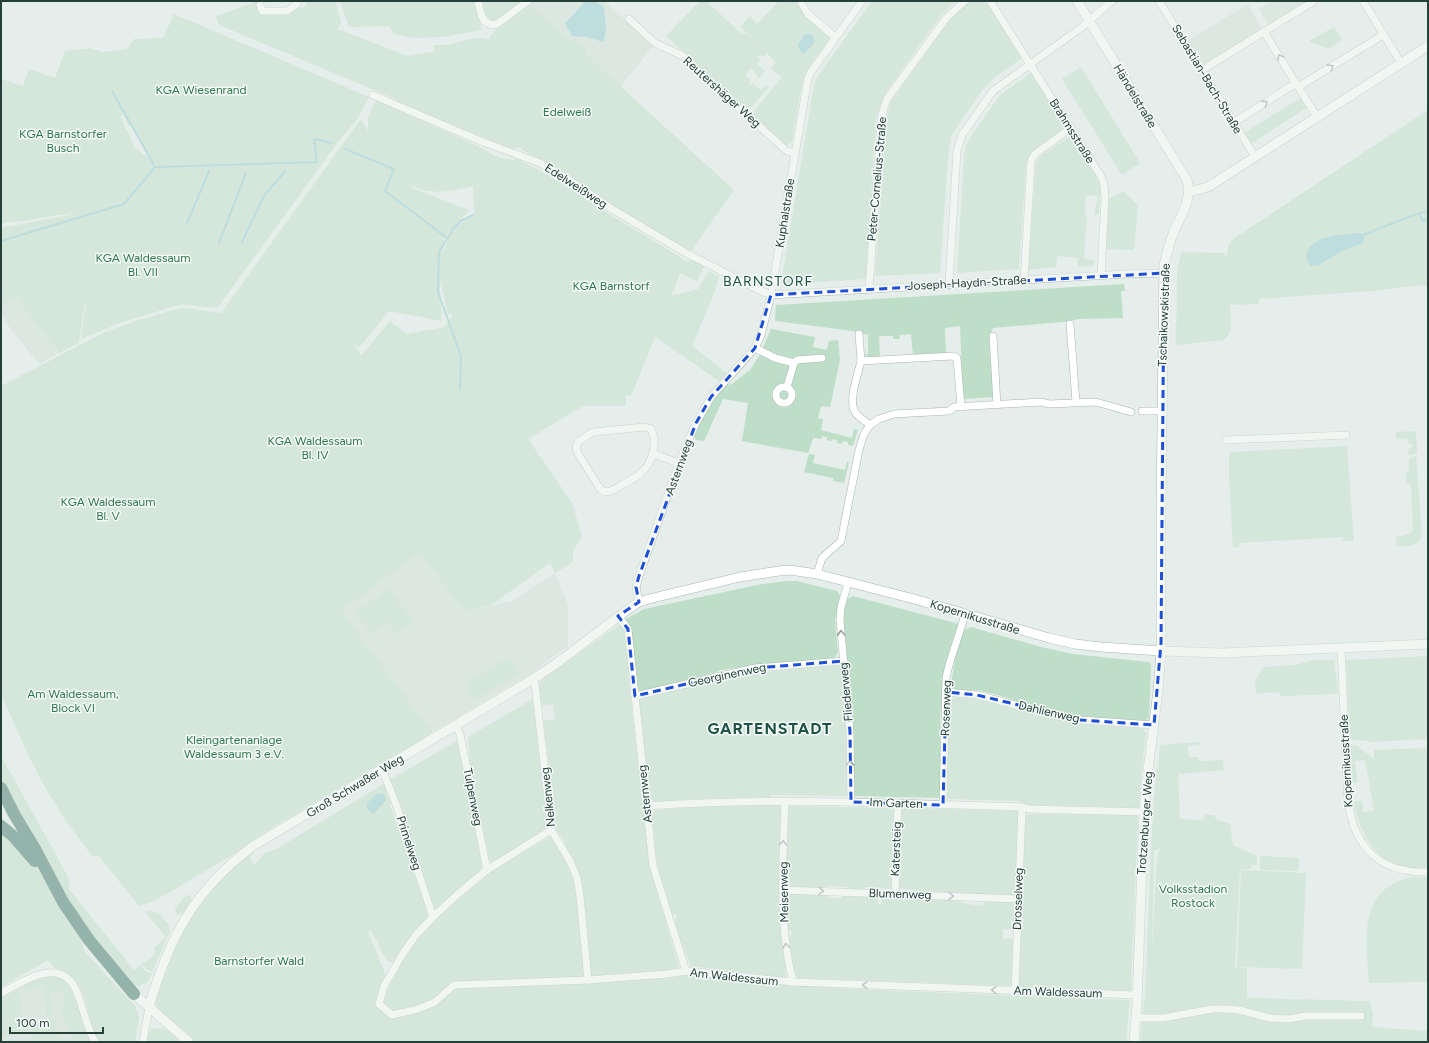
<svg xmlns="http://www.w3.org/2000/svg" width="1429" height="1043" viewBox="0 0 1429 1043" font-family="Figtree,sans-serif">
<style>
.built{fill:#d3ded9}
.green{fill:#bedec7;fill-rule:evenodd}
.water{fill:#8ec7d2}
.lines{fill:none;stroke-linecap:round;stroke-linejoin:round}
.stream{stroke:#8ec7d2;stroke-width:2}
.street-casing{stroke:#a7b6b1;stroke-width:8}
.secondary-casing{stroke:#a3bab2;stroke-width:10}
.highway-casing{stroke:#c2cac7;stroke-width:13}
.street{stroke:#fff;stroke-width:7}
.secondary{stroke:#fff;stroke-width:9}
.highway{stroke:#306c60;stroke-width:12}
.oneway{stroke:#92a09c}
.marked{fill:none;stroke:#1d4ed8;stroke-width:3;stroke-dasharray:8 5;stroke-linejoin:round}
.labels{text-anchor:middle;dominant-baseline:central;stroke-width:3;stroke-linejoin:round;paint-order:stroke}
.street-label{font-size:12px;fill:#244038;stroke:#f5faf8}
.park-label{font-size:12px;fill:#2e774b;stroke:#f5faf8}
.quarter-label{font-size:14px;letter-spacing:1px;fill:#1f5246;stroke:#f5faf8}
.district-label{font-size:16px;font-weight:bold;letter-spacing:1px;fill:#1f5246;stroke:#f5faf8}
</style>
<rect width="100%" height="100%" fill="#e5eeea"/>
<g class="built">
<path d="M534,1h70l50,44 -34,42 -36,-33 3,-3 -17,-10 -41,-37z"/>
<path d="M1272,1h42l-44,27 -11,-19z"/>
<path d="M1248,4l16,28 -62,38 -17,-28z"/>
<path d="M15,297l44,56 -20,11 -29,-36 -9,-14v-8z"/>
<path d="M420,553l43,58 49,-10 43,-28 13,31v42l-40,29 -45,27h-1l-3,1v2l-7,4 -38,22h-2l-90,-120z"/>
<path d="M39,978l33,14 19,50h-90v-44z"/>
</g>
<g class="green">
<path d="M311,1h24l6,21 -3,7 70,27 25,-4 1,-7c4,0 9,0 13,0 11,-2 33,-11 42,-5 3,-11 30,-29 40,-36l41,37 3,-3 14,12 -2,4 149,136 -43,61 -75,-43 -50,-35 -42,-22 -4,-4 -8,2 -117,-48 1,-2 -177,-74 -3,-9 39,-14h2l3,11 26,-1 21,-6 -1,-4z"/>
<path d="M340,1h135l7,29 -38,7 -30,1 -20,-4 -5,-8 -40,1z"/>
<path d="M482,1h43l-32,20c-8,-3 -9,-12 -11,-20z"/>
<path d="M700,1h6l36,33 2,-2 24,20 -28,-25 10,-11 7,8 22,-23h19l32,34v3l-24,33 -5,18 -9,52 -4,4h-4l-33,-30 31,-38 -11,-8 5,-7 -9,-8 -4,3 -3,-2 -3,2 3,3 -3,4 8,7 -6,7 -8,-10 -6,7 6,6 -2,3 2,1 2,-2 8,7 6,-5 2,2 -21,24 -82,-75z"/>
<path d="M872,1h83l-13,13 -56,78 -10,26 -10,161 -85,5 33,-199 3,-8z"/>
<path d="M968,1h17l37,57 -27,19 -12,12 -32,47 -3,22 -8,115 -65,3 11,-156 4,-17 61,-85z"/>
<path d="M174,14l195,83 -11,21 -20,24 -120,165c-14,3 -29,-5 -43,-1l-52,16 -42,17 5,-36 -1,-2 -6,42 -20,10 -44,-56 -14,9v-78l79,-15c-26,1 -52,9 -79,10v-144l22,7 6,-17 26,9 10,-27 26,-3 11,4 25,-3 7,-10 29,-1zM124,115l4,10 5,2 18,33 -17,-13 -6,-16 -2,-2 -6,-13z"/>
<path d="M1334,27l8,13 -14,9 -19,-8z"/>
<path d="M1081,67l59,96 -18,12 -60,-96z"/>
<path d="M1032,72l34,55c-15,11 -33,20 -40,38l-7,104 -62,4 7,-117 2,-10 5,-10 29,-41z"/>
<path d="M1302,97l7,9 -61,40 -7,-11z"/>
<path d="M376,100l100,45 21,12 17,3 3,-1c34,16 61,35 92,55 24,15 49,29 73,44l3,3c8,-2 13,1 19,5l-7,15 -17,-8 -9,23 27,-7 11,-18 10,6 -4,14 -23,55 36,28 -9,7 -64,-44 -24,59 -5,-1v11h-43l-55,33 44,64 10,33 -9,15v11l-18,11 -5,-10 -59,42 -28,6 -43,-58 -78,58 90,120 -1,3 -175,103 -1,4 -83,50 -21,11 -12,4 -41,-51 -5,2 -25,-33 -22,-35 -16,-30 -29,-65v-308l102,-53 33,-12 37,-11 13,-2 35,5 139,-193 3,2 5,9v-15zM409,184c4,1 9,5 14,6 16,4 34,0 50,-4l1,29 -17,11 -10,15 -4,13 1,-15 25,-29 -54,-21zM441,278l1,10 6,26 5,1 -9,12 -37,7 -17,-13 -29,35 -8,-15 6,7 30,-37 53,10 -2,-30z"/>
<path d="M1428,110v176l-5,-1 -51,6 -113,8v5l-29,1c0,12 5,27 -6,35l-48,5 1,-72 4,-21 43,1 2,6 2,-13 5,-7z"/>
<path d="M1072,135l26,41 6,18h-4l-1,21h-5l4,-19 -12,-1 -1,20h2l-3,44 10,1 -1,6 -16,1 1,-9 -21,-2 -1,11 -28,3 8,-108 6,-7z"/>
<path d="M1122,192h2l14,13 -4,45 -29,-1 3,-50z"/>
<path d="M1124,284l1,7h-4l2,27 -44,1 -17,3 -69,6 -4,10 5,59 -31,2 -3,-73 -15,2 1,25 -33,2 -2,-21 -11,1 -1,4h-6v-3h-14l1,21 -10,1 -6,-4h4v-19l-15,-4 -78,-10 1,-16z"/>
<path d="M771,329l44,8 -2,10 14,3 2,-9 9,-1 2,20 -10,47 -9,-1 -3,12 5,1 -2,11 31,8 2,-9 4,1 -5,16 -5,-1v-3l-5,-1 -1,3 -5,-1v-3l-4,-1 -1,2 -5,-1v-3l-5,-1 -1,3 -7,-1v-2l-6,17 -66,-12 6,-38 -25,-4 -19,42 -8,-1 -3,-5 18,-31 15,-19 6,-1 18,-14 10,-16z"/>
<path d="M1416,431l1,22 -6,2 -3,-1 -1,-3 5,-4v-3l-4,-1 -1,-5 -8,1 -3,-2v-5z"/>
<path d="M1347,446l7,95h-11l-1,-4 -103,6v4l-6,1 -4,-73v-23z"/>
<path d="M809,454l6,1 -2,8 32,7 2,-8h2l-5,21 -11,-2v-3l-29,-6z"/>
<path d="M1416,456l6,78c-4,14 -13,12 -26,12v-9l11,-2 5,-3 1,-4 -2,-42 -5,-4v-8l3,-4v-10z"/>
<path d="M787,581h10l40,10 3,5 -5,24 3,33 -4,5 -83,8 -23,3 -88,23 -2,-5 -6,-54 -8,-13 20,-11 118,-25z"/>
<path d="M389,588l24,33 -16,12 -10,-12 -16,12 -16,-20z"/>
<path d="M853,596l106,28c-24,50 -18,119 -19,174l-86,-2 -1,-79 -9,-76 -1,-25 4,-17z"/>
<path d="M619,625h4l2,5 5,63 20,174 29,100 -2,3 -23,3 -1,-2 -63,7 -15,-111 -11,-26 -7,-10h-1l-3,-13 3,-1 -13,-96 12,-2 -2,-15 -12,1 -2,-18 1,-6z"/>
<path d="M971,627l70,20 32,7 75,8 3,2 -2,53 -5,5 -73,-7 -37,-9 -40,-12 -13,-3 -26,-2 -4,-5 5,-30 8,-24z"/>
<path d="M1428,656v83l-56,3 -1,1 -3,-2 -18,-1 -4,-80z"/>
<path d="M509,657l10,17 -41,24 -1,-2 -4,2 -8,-12 4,-3 -1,-2z"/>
<path d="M1313,660h21l4,34 -56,2 -4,-4 -22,2 -1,-13 8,-14 33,-2z"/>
<path d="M838,665l4,5 6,57 -1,69 -76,-1 -1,2 -78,2 -36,3 -6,-4 -11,-99 2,-1 109,-25z"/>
<path d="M954,697l21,1 18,4 51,15 24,4 25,4 49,3 4,5 -5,43 -2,32 -110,-3 -13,-4 -70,-2 3,-98z"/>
<path d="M533,699l14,127 -2,3 -53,34 -3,-4 -19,-88 -2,-11 2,-1 -2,-22z"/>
<path d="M457,741l25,122 -2,8 -45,38 -1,-1 -45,-128z"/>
<path d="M1200,742v3l-12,1 1,11h9l1,4 24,-1 1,10 -46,4 2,45 23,1 2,-5h8l5,5 12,4 3,21 24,11v9h-6v4h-11l-5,98 12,1v30l122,3 4,12 -1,14 56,4v11h-288l4,-42h1l6,-153 5,-76 2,-3 2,-23zM1161,848l-4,7 -5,96 2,-100z"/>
<path d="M1356,745l18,14v-9l54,-2v122c-13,-1 -28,-1 -39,-8 -20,-12 -31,-39 -36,-60l9,-1 1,11 11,-2 -9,-50 -10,1 3,21 -6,1 -2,-37z"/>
<path d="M1,756c23,42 47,83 69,125l-1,8 65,81 6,-5 5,6 7,3 -4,8 -7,3 -1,2 -8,-4 -41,-48 -20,-30 -70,-122z"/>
<path d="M383,784l2,2 2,9 5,9 -2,1 6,18 3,2 11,37 16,46 2,10 -32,41 -6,4c-8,-6 -12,-23 -19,-32l-3,1 19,46 -10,18 -2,8 8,-4 20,-42 15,-20 24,-24 42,-37 14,-10 52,-30 18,25 9,16 11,102 98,-9 106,14 60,4 278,11 -4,42h-931c-9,-8 -36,-27 -39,-38 -1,-9 5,-20 8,-29 2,-6 4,-12 6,-17 16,-43 48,-80 84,-106l-4,6 4,7 11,-12 15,-6z"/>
<path d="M781,805l5,173 -16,-1 -79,-11 -8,-19 -9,-26h2v-7h-4l-15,-50 -6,-53 57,-5z"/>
<path d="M788,806l109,2 -3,81 -30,-2v4h-14v-4l-25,-1v4l-39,-2z"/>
<path d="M901,808l118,3 -3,86 -96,-4 -4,-3 -20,-2z"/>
<path d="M1028,814l110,1 -7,176 -113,-4 1,-57 4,-2v-12h-3l6,-101z"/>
<path d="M1,829c33,26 58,75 80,111l4,12 51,55 3,11 -4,24h-37c-9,-16 -9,-37 -18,-54 -8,-16 -15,-12 -26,-21 -2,-1 -4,-5 -6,-7l-47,27z"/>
<path d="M1260,856l39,2 -1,13 -38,-1z"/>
<path d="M1241,870l65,3 -4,96 -65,-2z"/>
<path d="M1412,877h16v105l-59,1c-2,-43 -13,-94 43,-106z"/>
<path d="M786,892l42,2v4h14v-4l36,1v9h4l1,-8 77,4 1,3 22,3 1,-7 32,2 -1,20h-4v8h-8v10h12l-2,47 -214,-8 -7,-6 -5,-34 4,-2 1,-5 -5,-1z"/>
<path d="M186,895l5,1 1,5 -10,13 -4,1 -3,-3 1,-5z"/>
<path d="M151,911l5,1 7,4 -1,2c5,4 8,7 8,13l-18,41 -6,-3 -4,-5 13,-10v-7l11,-10 -21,-25z"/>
<path d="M51,976c5,1 10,1 14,5 10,8 21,47 26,61h-17l-10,-22 -3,-11 4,-2 -3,-17 -12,3 2,21 -5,1 -3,-23 -3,-7 -17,7 -1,-6 16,-8z"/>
<path d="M15,990l1,4h4l3,29 32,-4 5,23h-26l-3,-13 -30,6v-37z"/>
<path d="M158,1028l7,1 17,13h-36l2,-9 5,-4z"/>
</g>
<g class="water">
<path d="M586,1h9l9,6c1,11 4,25 -1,35l-16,-5 -15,-1 -7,-13z"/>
<path d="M805,34l8,1 2,7 -10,11 -3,1 -4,-9z"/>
<path d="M1360,233l3,2 1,4 -1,4 -19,7 -25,15 -8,1c-4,-4 -6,-9 -4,-14 8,-18 37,-17 53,-19z"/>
<path d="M383,793l3,6 -3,5 -10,10 -6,-5v-6l10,-9z"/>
</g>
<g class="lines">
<g class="stream">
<path d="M345,149l49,20 -9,22 62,47"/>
<path d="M155,167l162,-5 -3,-23 18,4"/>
<path d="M1419,213l4,9 5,-5"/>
<path d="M187,223l22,-52"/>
<path d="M1363,235l56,-22 9,-1"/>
<path d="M1,241l123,-37 31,-37 -43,-76"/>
<path d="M242,242l22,-46 21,-25"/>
<path d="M219,243l27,-70"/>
<path d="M460,390l1,-34 -23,-64 1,-40 15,-24 7,-7 12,-6"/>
</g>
<g class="street-casing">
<g id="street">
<path d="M478,1c3,11 3,27 19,23l31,-23"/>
<path d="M800,1l8,13 27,23"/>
<path d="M990,1l112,177 2,7 1,13 -4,77"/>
<path d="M1159,1l96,156"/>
<path d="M1363,1l38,62"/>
<path d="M260,5l2,6h25l10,-7 -1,-3"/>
<path d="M629,19l26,24 28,13 32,31 72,64 7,2"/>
<path d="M1264,32l53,85"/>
<path d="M1202,70l112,-69"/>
<path d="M1298,87l85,-52"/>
<path d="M373,95l105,45 62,23 23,13 49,33 74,44 71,36 14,6 355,-21 38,-1"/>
<path d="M1233,123l63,-40"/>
<path d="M1024,280l7,-119 4,-7 36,-26"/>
<path d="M949,284l8,-133 5,-16 31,-44 89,-64 30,-26"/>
<path d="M869,289l12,-167 2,-11 4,-12 60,-82 18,-16"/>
<path d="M1070,324l6,78"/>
<path d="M859,334l2,27"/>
<path d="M993,336l4,69"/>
<path d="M755,348l20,10 19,5 3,-3 25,-2"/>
<circle cx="784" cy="395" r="8"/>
<path d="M787,387l7,-24"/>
<path d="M1142,411h20"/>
<path d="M870,425c-5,-4 -12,-8 -15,-13 -7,-11 3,-38 6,-51l92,-5 4,2 4,49"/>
<path d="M645,427l6,2c7,13 2,33 -10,44 -7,6 -21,13 -30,18l-6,1 -4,-2 -24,-38 -1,-6 3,-5 14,-9z"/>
<path d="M1226,440l120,-5"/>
<path d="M653,454l26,9"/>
<path d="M817,574l5,-16 19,-17 18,-91 5,-16 6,-9 9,-6 15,-5 55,-3 5,-4 87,-5 8,2 47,-2 35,10"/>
<path d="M848,583l-7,24 -1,13 10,112 1,70"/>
<path d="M639,602l-3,-15 3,-11 40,-113 17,-40 15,-26 44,-49 6,-13 10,-40 37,-217 3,-6 51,-71"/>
<path d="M618,616l10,13 25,237 33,105"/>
<path d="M1341,648l7,154c7,47 32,71 80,70"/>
<path d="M533,679l2,5 16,140v6l19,31 7,17 3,18 8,84"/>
<path d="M946,692l31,3 77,20 27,5 73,5"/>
<path d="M635,696l120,-28 89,-7"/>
<path d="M456,726l4,8 27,136"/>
<path d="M382,769l14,35 37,113"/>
<path d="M785,801c-2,60 -7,122 8,181"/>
<path d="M943,805l3,-127 3,-13 16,-50"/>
<path d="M647,806c125,-9 250,-3 375,1l6,2 116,3"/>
<path d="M551,830l-64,40 -28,23 -26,24 -17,18 -14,20 -18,31 -5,18 13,11 26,-6 17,-7 19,-17 134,-5 79,-6 19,-3 107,11 343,13"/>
<path d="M782,890l236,9"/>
<path d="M895,894l3,-91"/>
<path d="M1015,990l7,-183"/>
<path d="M1,993c25,-13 63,-39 77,2 6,16 9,33 17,47"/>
<path d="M1136,1018h27l49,-9h15l12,1 30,8 19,1 18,-3h55"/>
<path d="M143,1042l6,-35"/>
</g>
</g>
<g class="secondary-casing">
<g id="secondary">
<path d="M1077,1l110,179c5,19 -4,32 -12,49 -5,11 -8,24 -11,36l-3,244v142l-3,40 -12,95 -2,26 -7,192 -3,38"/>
<path d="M1189,192l19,-5 220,-141"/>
<path d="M134,994l55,48"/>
<path d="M149,1007c20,-69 45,-117 104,-161l275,-164 25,-16 77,-58 9,-6 10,-3 91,-22 39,-6 11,-1 27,4 97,25 135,39 26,6 26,3 60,4 62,2 205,-9"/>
</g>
</g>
<g class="highway-casing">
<g id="highway">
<path d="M1,788l13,26 20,33 29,55 26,38 45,54"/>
<path d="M1,826l12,10 22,25"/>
</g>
</g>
<use href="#street" class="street"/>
<use href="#secondary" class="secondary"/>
<use href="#highway" class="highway"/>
</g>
<defs><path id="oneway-chevron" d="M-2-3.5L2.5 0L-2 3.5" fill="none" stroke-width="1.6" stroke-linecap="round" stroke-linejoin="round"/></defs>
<g class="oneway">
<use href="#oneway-chevron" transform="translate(1280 57) rotate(-121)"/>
<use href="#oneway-chevron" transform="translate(1331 67) rotate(-32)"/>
<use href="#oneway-chevron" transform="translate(1265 103) rotate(-33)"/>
<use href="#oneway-chevron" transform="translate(841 633) rotate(-94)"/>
<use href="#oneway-chevron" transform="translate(850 763) rotate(-90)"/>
<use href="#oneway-chevron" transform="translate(783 843) rotate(-88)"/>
<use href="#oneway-chevron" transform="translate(821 891) rotate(2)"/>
<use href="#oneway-chevron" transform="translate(951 896) rotate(2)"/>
<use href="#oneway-chevron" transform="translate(786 946) rotate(-98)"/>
<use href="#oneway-chevron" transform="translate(865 985) rotate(-178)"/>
<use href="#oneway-chevron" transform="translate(994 990) rotate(-178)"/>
</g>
<path d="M0 0H1429V1043H0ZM1164,273l-3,370 -7,82 -73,-5 -104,-25 -31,-3 -3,113 -92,-3 -1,-70 -6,-71 -89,7 -120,28 -7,-67 -10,-13 21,-14 -3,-15 3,-11 57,-153 15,-26 44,-49 16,-53z" fill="#e5eeea" fill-opacity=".55" fill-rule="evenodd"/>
<path class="marked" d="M1164,273l-3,370 -7,82 -73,-5 -104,-25 -31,-3 -3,113 -92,-3 -1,-70 -6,-71 -89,7 -120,28 -7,-67 -10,-13 21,-14 -3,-15 3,-11 57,-153 15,-26 44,-49 16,-53z"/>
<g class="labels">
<g class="street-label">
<text transform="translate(1207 79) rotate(59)">Sebastian-Bach-Straße</text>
<text transform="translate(722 92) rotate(42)">Reutershäger Weg</text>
<text transform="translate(1135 96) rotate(59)">Händelstraße</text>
<text transform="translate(1072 131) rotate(58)">Brahmsstraße</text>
<text transform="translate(877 179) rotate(-85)">Peter-Cornelius-Straße</text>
<text transform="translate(576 186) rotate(33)">Edelweißweg</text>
<text transform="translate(785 213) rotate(-81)">Kuphalstraße</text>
<text transform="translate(967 283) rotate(-3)">Joseph-Haydn-Straße</text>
<text transform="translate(1164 315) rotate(-88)">Tschaikowskistraße</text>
<text transform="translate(679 467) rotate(-70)">Asternweg</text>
<text transform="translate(975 617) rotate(17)">Kopernikusstraße</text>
<text transform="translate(727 675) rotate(-12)">Georginenweg</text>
<text transform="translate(846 692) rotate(-95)">Fliederweg</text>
<text transform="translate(946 708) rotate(-88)">Rosenweg</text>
<text transform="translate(1049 712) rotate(13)">Dahlienweg</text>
<text transform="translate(1346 761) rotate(-93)">Kopernikusstraße</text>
<text transform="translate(355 786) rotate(-31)">Groß Schwaßer Weg</text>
<text transform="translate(645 794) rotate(-96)">Asternweg</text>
<text transform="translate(473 797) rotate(79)">Tulpenweg</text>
<text transform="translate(548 797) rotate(-96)">Nelkenweg</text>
<text transform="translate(896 803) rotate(2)">Im Garten</text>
<text transform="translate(1145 823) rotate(-86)">Trotzenburger Weg</text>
<text transform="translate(409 843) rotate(72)">Primelweg</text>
<text transform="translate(896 849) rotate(-88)">Katersteig</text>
<text transform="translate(784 892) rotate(-91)">Meisenweg</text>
<text transform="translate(900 894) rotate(2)">Blumenweg</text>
<text transform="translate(1018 899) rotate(-88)">Drosselweg</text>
<text transform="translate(734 977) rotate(6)">Am Waldessaum</text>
<text transform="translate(1058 992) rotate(2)">Am Waldessaum</text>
</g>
<g class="park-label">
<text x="201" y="90">KGA Wiesenrand</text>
<text x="567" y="112">Edelweiß</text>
<text x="63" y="134">KGA Barnstorfer<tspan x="63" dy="14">Busch</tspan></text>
<text x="143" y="258">KGA Waldessaum<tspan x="143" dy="14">Bl. VII</tspan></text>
<text x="611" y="286">KGA Barnstorf</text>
<text x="315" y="441">KGA Waldessaum<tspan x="315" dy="14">Bl. IV</tspan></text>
<text x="108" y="502">KGA Waldessaum<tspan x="108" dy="14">Bl. V</tspan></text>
<text x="73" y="694">Am Waldessaum,<tspan x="73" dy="14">Block VI</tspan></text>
<text x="234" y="740">Kleingartenanlage<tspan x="234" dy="14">Waldessaum 3 e.V.</tspan></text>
<text x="1193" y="889">Volksstadion<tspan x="1193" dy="14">Rostock</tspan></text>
<text x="259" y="961">Barnstorfer Wald</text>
</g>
<g class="quarter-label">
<text x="768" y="281">BARNSTORF</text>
</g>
<g class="district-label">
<text x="770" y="728">GARTENSTADT</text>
</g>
</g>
<rect width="1429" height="1043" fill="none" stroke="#244038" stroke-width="4"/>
<path d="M10 1027v6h93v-6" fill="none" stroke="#244038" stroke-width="2"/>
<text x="16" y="1027" font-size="12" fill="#244038" stroke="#f5faf8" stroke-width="3" paint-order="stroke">100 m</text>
</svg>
